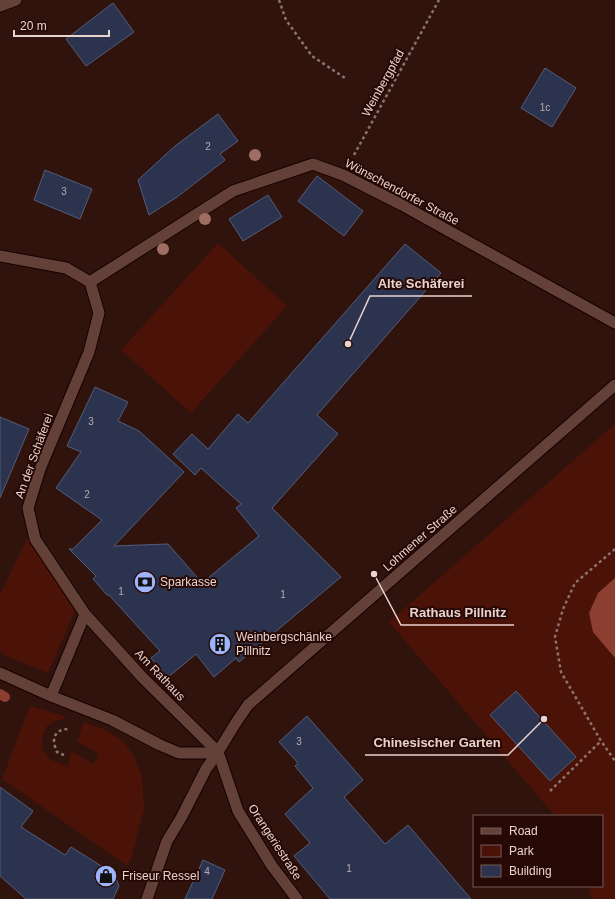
<svg xmlns="http://www.w3.org/2000/svg" width="615" height="899" viewBox="0 0 615 899" font-family="Arial,sans-serif">
<style>
.green{fill:#4b1208}
.water{fill:#8c3f30}
.lines{fill:none;stroke-linecap:round;stroke-linejoin:round}
.stream{stroke:#8c3f30;stroke-width:10}
.building{fill:#2b334e;stroke:#535d7b}
.service-casing{stroke:#160100;stroke-width:13}
.minor-casing{stroke:#160100;stroke-width:13}
.tertiary-casing{stroke:#160100;stroke-width:13}
.secondary-casing{stroke:#160100;stroke-width:13}
.path{stroke:#8d736e;stroke-width:2.5;stroke-dasharray:3 3;stroke-linecap:butt}
.service{stroke:#634139;stroke-width:11}
.minor{stroke:#634139;stroke-width:11}
.tertiary{stroke:#634139;stroke-width:11}
.secondary{stroke:#634139;stroke-width:11}
.tree{fill:#9f6d62}
.labels{text-anchor:middle;dominant-baseline:central;stroke-width:4;stroke-linejoin:round;paint-order:stroke}
.number-label{font-size:10px;fill:#baabaf}
.street-label{font-size:12px;fill:#e9d3cf;stroke:#260905}
.poi-label{font-size:12px;fill:#e9d3cf;stroke:#260905;text-anchor:start}
.leader{fill:none;stroke:#e9d3cf;stroke-width:1.5}
.callout-dot{fill:#e9d3cf;stroke:#260905;stroke-width:1.5}
.callout-label{font-size:13px;text-anchor:middle;font-weight:bold;fill:#e9d3cf;stroke:#260905;stroke-width:4;stroke-linejoin:round;paint-order:stroke}
</style>
<rect width="100%" height="100%" fill="#30130d"/>
<g class="green">
<path d="M218,243l69,63 -96,107 -70,-63z"/>
<path d="M615,424v475h-23l-4,-13h14v-70h-47l-166,-194z"/>
<path d="M28,537l47,74 -27,62 -44,-18 -4,-4v-57z"/>
<path d="M30,706l34,10v3l-9,2 -9,6 -4,11 1,12 8,10 17,6 3,-15 22,13 6,-10 -22,-13 7,-19 19,7 19,11 12,16 8,21 2,32 -13,50 -5,6 -124,-86z"/>
</g>
<path class="water" d="M615,578v80l-22,-26 -4,-19 9,-20z"/>
<g class="lines">
<path class="stream" d="M0,694l5,3"/>
</g>
<g class="building">
<path d="M113,3l21,29 -48,34 -20,-27z"/>
<path d="M545,68l31,20 -24,39 -31,-19z"/>
<path d="M218,114l20,27 -18,13 5,6 -48,37 -28,18 -11,-35 37,-34z"/>
<path d="M45,170l47,19 -12,30 -46,-19z"/>
<path d="M317,176l46,35 -19,25 -46,-35z"/>
<path d="M268,195l14,22 -39,24 -14,-22z"/>
<path d="M405,244l36,29 -124,142 21,19 -66,74 69,69 -102,85 -3,-4 -22,19 -18,-23 -29,24 -16,-20 9,-7 -51,-56h-2l-14,-16 3,-3 -27,-27h4l29,-29 -46,-32 25,-36 -14,-6 28,-59 33,15 -10,19 21,10 45,41 -70,74 54,-2 34,39 57,-47 -23,-28 5,-4 -40,-36 -6,7 -22,-21 19,-20 16,15 30,-35 10,9z"/>
<path d="M0,417l29,12 -29,69z"/>
<path d="M516,691l60,66 -26,24 -60,-66z"/>
<path d="M307,716l56,64 -19,17 41,47 23,-19 63,74h-141l-36,-43 16,-13 -25,-29 28,-26 -18,-22 3,-3 -19,-21z"/>
<path d="M0,787l33,24 -12,16 44,28 6,-8 43,27 5,12 -6,13h-87l-26,-23z"/>
<path d="M203,860l22,10 -13,29h-27z"/>
</g>
<g class="lines">
<g class="service-casing">
<path id="service" d="M51,696l34,-82"/>
</g>
<g class="minor-casing">
<g id="minor">
<path d="M90,282l143,-91 80,-27 30,11 59,30 213,118"/>
<path d="M0,673l51,23 61,24 48,25 19,8h24l15,-1"/>
<path d="M147,899l20,-58 14,-23 25,-49 12,-17"/>
</g>
</g>
<g class="tertiary-casing">
<g id="tertiary">
<path d="M0,6l16,-6"/>
<path d="M0,256l66,12 24,14 9,31 -10,39 -49,117 -12,39 7,31 50,75 57,63 76,75"/>
</g>
</g>
<g class="secondary-casing">
<path id="secondary" d="M297,899l-25,-33 -34,-55 -20,-59 17,-28 13,-19 367,-320"/>
</g>
<g class="path">
<path d="M279,0l7,20 26,36 33,22"/>
<path d="M354,155l85,-155"/>
<path d="M615,549l-40,34 -12,26 -8,28 6,35 40,69 14,20"/>
<path d="M64,755l-7,-3c-1,-3 -3,-7 -3,-10 0,-10 7,-13 15,-13"/>
<path d="M550,791l51,-50"/>
</g>
<use href="#service" class="service"/>
<use href="#minor" class="minor"/>
<use href="#tertiary" class="tertiary"/>
<use href="#secondary" class="secondary"/>
</g>
<g class="tree">
<circle cx="255" cy="155" r="6"/>
<circle cx="205" cy="219" r="6"/>
<circle cx="163" cy="249" r="6"/>
</g>
<defs>
<g id="bank-disc" transform="scale(1.15)"><circle r="9.5" fill="#9db4fd" stroke="#260905"/><path d="M-6-4H6V4H-6ZM0-2.3a2.3 2.3 0 1 0 0 4.6a2.3 2.3 0 1 0 0-4.6Z" fill="#111"/></g>
<g id="building-disc" transform="scale(1.15)"><circle r="9.5" fill="#9db4fd" stroke="#260905"/><path d="M-4-6H4V6H1V3H-1V6H-4ZM-2.5-4.3h1.7v1.8h-1.7ZM.8-4.3h1.7v1.8H.8ZM-2.5-1h1.7V.8h-1.7ZM.8-1h1.7V.8H.8Z" fill="#111"/></g>
<g id="shop-disc" transform="scale(1.15)"><circle r="9.5" fill="#9db4fd" stroke="#260905"/><path d="M-5-2.5h2.3a2.7 3.5 0 0 1 5.4 0H5L5.5 6h-11ZM-1.5-2.5h3a1.5 2.3 0 0 0-3 0Z" fill="#111"/></g>
</defs>
<g fill-rule="evenodd">
<use href="#bank-disc" x="145" y="582"/>
<use href="#building-disc" x="220" y="644"/>
<use href="#shop-disc" x="106" y="876"/>
</g>
<g class="labels">
<g class="number-label">
<text x="545" y="107">1c</text>
<text x="208" y="146">2</text>
<text x="64" y="191">3</text>
<text x="91" y="421">3</text>
<text x="87" y="494">2</text>
<text x="121" y="591">1</text>
<text x="283" y="594">1</text>
<text x="299" y="741">3</text>
<text x="349" y="868">1</text>
<text x="207" y="871">4</text>
</g>
<g class="street-label">
<text transform="translate(383 83) rotate(-61)">Weinbergpfad</text>
<text transform="translate(402 192) rotate(28)">Wünschendorfer Straße</text>
<text transform="translate(34 456) rotate(-70)">An der Schäferei</text>
<text transform="translate(420 538) rotate(-41)">Lohmener Straße</text>
<text transform="translate(160 675) rotate(46)">Am Rathaus</text>
<text transform="translate(275 842) rotate(57)">Orangeriestraße</text>
</g>
<g class="poi-label">
<text x="160" y="582">Sparkasse</text>
<text x="236" y="637">Weinbergschänke<tspan x="236" dy="14">Pillnitz</tspan></text>
<text x="122" y="876">Friseur Ressel</text>
</g>
</g>
<path class="leader" d="M348 344L370 296H472M374 574L401 625H514M544 719L508 755H365"/>
<g class="callout-dot">
<circle cx="348" cy="344" r="4"/>
<circle cx="374" cy="574" r="4"/>
<circle cx="544" cy="719" r="4"/>
</g>
<g class="callout-label">
<text x="421" y="288">Alte Schäferei</text>
<text x="458" y="617">Rathaus Pillnitz</text>
<text x="437" y="747">Chinesischer Garten</text>
</g>
<rect x="473" y="815" width="130" height="72" fill="#260905" stroke="#745a56"/>
<rect x="481" y="828" width="20" height="6" fill="#634139" stroke="#745a56"/>
<text x="509" y="835" font-size="12" fill="#e9d3cf">Road</text>
<rect x="481" y="845" width="20" height="12" fill="#4b1208" stroke="#745a56"/>
<text x="509" y="855" font-size="12" fill="#e9d3cf">Park</text>
<rect x="481" y="865" width="20" height="12" fill="#2b334e" stroke="#745a56"/>
<text x="509" y="875" font-size="12" fill="#e9d3cf">Building</text>
<path d="M14 30v6h95v-6" fill="none" stroke="#e9d3cf" stroke-width="2"/>
<text x="20" y="30" font-size="12" fill="#e9d3cf" stroke="#260905" stroke-width="3" paint-order="stroke">20 m</text>
</svg>
